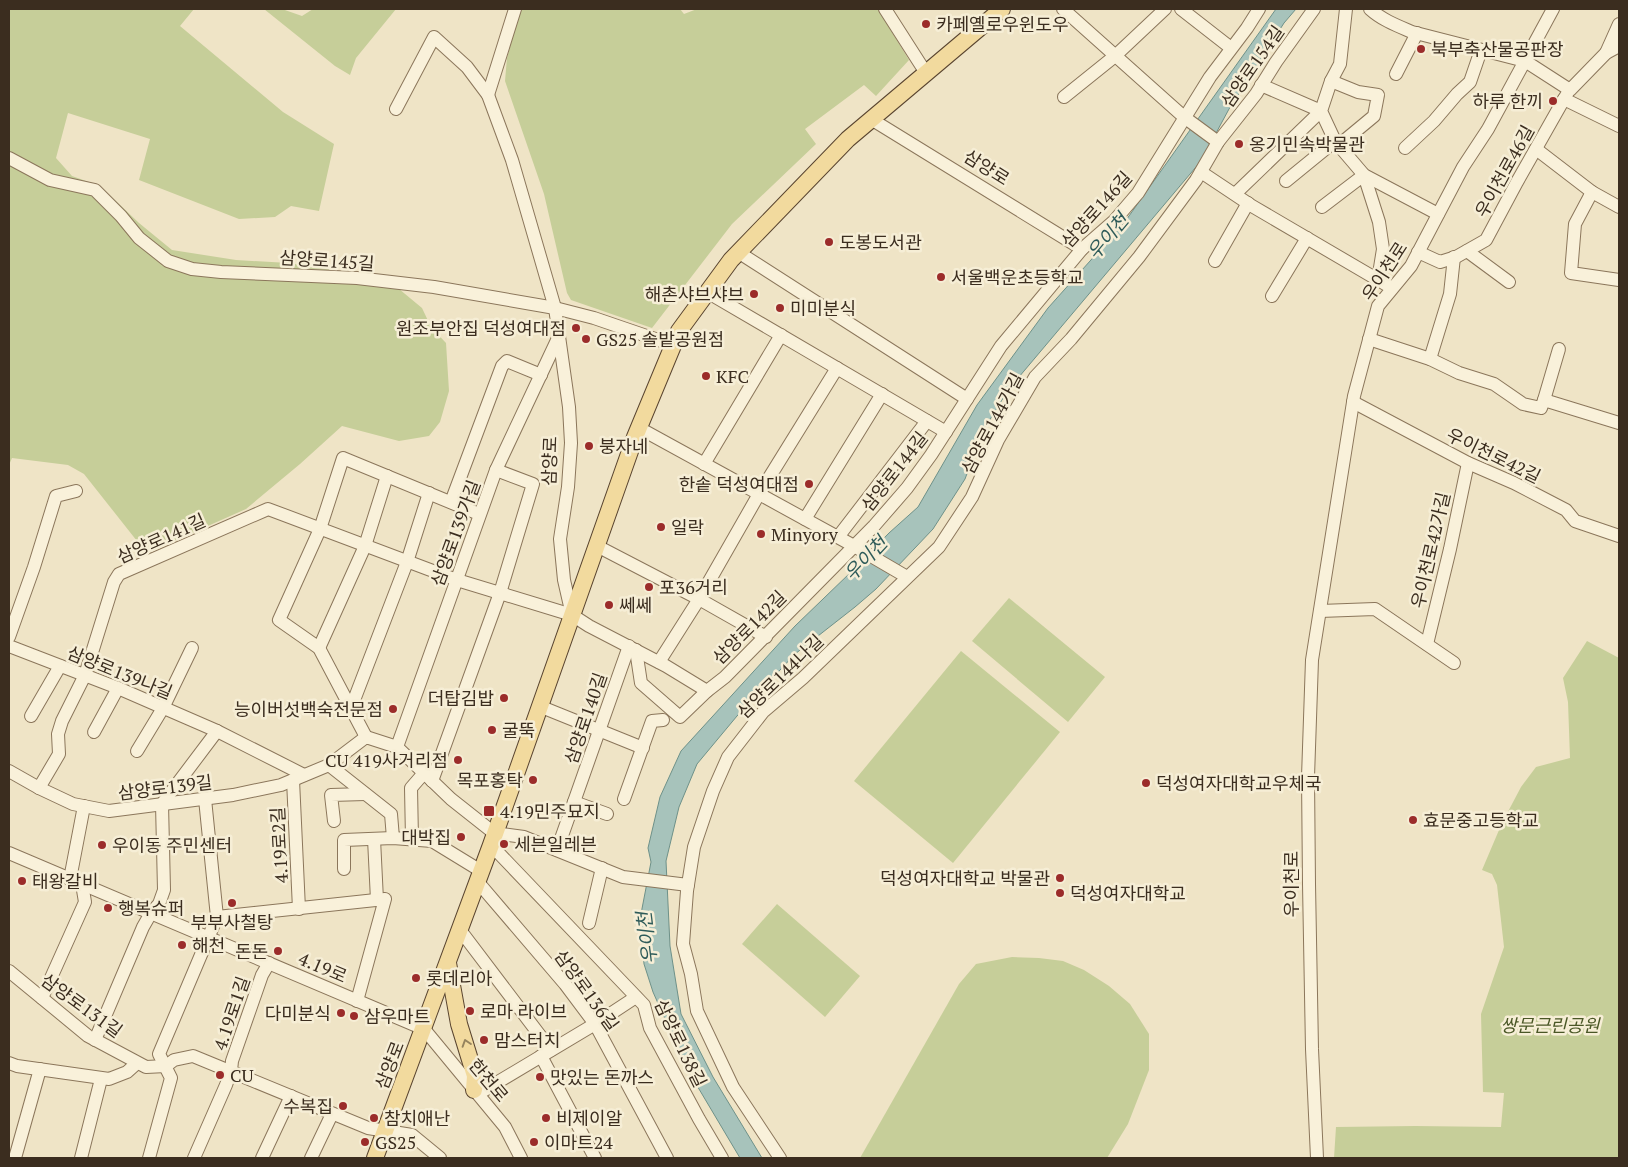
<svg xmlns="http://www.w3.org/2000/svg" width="1628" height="1167" viewBox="0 0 1628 1167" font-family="'PT Serif','Noto Sans KR',serif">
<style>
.green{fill:#c6ce99}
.water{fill:#a7c3bb;stroke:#6e9189}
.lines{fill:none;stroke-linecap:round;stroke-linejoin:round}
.minor-casing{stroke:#8b765b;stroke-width:14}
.major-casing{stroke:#59442f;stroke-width:18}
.minor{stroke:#f9f1da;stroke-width:12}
.major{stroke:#f2da9e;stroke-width:16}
.oneway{stroke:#96845e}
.poi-dot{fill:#9b2c2a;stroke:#f6eed6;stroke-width:2}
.labels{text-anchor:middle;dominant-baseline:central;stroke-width:5;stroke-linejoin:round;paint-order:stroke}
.poi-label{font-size:18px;fill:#3b2d1f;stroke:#f6eed6;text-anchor:start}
.street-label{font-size:18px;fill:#3b2d1f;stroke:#f6eed6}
.park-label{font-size:18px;font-style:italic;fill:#4a5726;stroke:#f6eed6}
.water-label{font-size:19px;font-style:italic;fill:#2e5b59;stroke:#f6eed6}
</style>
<rect width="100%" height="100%" fill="#efe4c6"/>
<g class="green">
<path d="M9,9h185l-14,17 103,86 51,32 -15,67 -28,-5 -16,11 -36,2 -100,-39 11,-41 -82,-26 -12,45 16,18 28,10 39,37 33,27 64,10 53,3 98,16 35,29 9,19 15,16 3,48 -9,31 -11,14 -30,5 -57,-15 -42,38 -54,45 -63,28 -25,10 -21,-6 -53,-67 -16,-9 -56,-7 -3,7z"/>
<path d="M264,9h18l20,7 11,-7h83l-40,49 -6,17 -15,-9z"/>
<path d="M520,9h160l4,5 13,-5h181l31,51 -33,36 -12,-11 -59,44 11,15 -84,80 -80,104 -81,-28 -4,-7 -23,-99 -39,-113 2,-23z"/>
<path d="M1009,598l96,79 -37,45 -96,-81z"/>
<path d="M1587,641l32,17v500h-285l2,-31 79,-1 86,1 3,-34 -21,-1 -2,-78 23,-67 -7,-62 -5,-11 -10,-4 20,-47 19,-36 15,-20 34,-9 -2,-56 -5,-24z"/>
<path d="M961,651l99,81 -107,131 -99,-82z"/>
<path d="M777,904l83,72 -35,41 -83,-73z"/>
<path d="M1012,957l27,1 24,3 21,9 25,16 21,18 19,30v36l-21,54 -21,34h-247l99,-174 17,-20z"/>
</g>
<path class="water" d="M1276,9h20l-12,14 -55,86 -28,52 -193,229 -25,41 -18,48 -32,50 -57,60 -21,18 -60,47 -58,62 -40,48 -18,43 -13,54 4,85 11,68 32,63 49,81h-22l-63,-106 -12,-33 -12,-27 -9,-28 -4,-45 11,-57 -3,-14 12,-51 21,-46 114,-125 56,-54 38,-39 29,-26 59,-102 71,-97 76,-85z"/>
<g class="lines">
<g class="minor-casing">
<g id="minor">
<path d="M885,9l41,64"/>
<path d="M1063,9l121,108 34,25"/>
<path d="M1181,9l50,39"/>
<path d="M1346,9l-6,55 -9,17 -10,30 14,30 29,34 74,39"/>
<path d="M1370,9c12,11 28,17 42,23l113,29 45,29 36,-37 13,-7"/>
<path d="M1606,53l13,-29"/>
<path d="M1396,74l21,-41"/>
<path d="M1331,81l27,11 20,3 -4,21 -35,29"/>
<path d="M1261,85l60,26"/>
<path d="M1567,94l-3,5 55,27"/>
<path d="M488,95l27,-86"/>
<path d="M1064,97l51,-41 50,-47"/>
<path d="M396,109l38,-72 33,30 21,28 24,65 43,148 14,99 2,36 -3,44 -8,52 4,41 8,35"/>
<path d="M871,119l211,130"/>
<path d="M1405,148l29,-27 23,-27 13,-12 11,-32"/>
<path d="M1536,149l56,43 27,15"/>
<path d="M9,158l41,22 45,10 26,26 18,22 29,23 24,8 29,3 136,6 77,9 121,21 39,10 79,27"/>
<path d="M1201,172l51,34 140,82"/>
<path d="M1286,181l49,-40"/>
<path d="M1592,192l-17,32 -4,49 48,7"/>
<path d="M1235,194l86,-83"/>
<path d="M1322,207l42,-32 15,47 4,27 -5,31"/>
<path d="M1467,251l42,31"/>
<path d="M738,252l229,147"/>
<path d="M1418,252l22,10 16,-5 30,-17 31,-58 47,-83"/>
<path d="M1215,261l33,-58"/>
<path d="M707,292l239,140"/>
<path d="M1272,296l35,-58"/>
<path d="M1369,339l61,20 29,14 35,11 29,20 18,4 3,-8 75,23"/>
<path d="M1430,359l20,-65 4,-37"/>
<path d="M1544,400l15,-51"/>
<path d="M1353,402l115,61 46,20 52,27 9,11 44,15"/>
<path d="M639,428l215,118 53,31"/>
<path d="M704,464l77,-129"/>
<path d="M451,502l51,-136 5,-5 34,14"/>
<path d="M805,519l77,-125"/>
<path d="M838,537l89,-116"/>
<path d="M597,546l102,53 67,38"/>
<path d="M1320,611l55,-2 79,54"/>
<path d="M9,637l25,-70 22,-71 20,-5"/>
<path d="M1427,644l23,-95 18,-86"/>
<path d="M9,646l109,42 99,43 87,44"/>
<path d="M319,648l46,-102 22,-70"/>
<path d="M636,650l5,33 39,34 27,-26 18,-14 149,-151 33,-38 24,-33 70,-109 81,-97 32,-28 24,-28 72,-116 37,-49 12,-19"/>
<path d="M659,662l40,-63 60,-105 78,-126"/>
<path d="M539,706l104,42"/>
<path d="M351,708l56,-146 22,-69"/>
<path d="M31,716l29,-50"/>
<path d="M94,732l24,-44"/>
<path d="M366,737l-47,-89 -40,-28 41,-91 23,-71 136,56"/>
<path d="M397,747l99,-277 63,-134"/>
<path d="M137,751l26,-43 29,-60"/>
<path d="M329,765l62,49 2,24"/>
<path d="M9,771l30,17 34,16 36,7 124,-16 48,-10 48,-20 37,-28 31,10 54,52 43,34 30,4 99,40 65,8"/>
<path d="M293,780l6,129"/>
<path d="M432,781l68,-188 33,-109 -37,-14"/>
<path d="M39,788l20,-34 -1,-20 4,-13 23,-46 29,-93 5,-8 149,-65 189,71 115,35 17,11 77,40 41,25"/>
<path d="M205,799l12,118"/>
<path d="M624,799l28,-78 11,-1"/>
<path d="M574,802l33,12"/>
<path d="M334,821l-3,-26 34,-1"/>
<path d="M374,839l3,61"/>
<path d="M412,839l-1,-51 13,-15"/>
<path d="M491,845l153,160 6,23 49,91 23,39"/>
<path d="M557,850l72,-204"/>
<path d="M9,853l415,176 81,98 16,31"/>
<path d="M344,869v-29l49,-2 39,3 49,30"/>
<path d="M70,879l14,-73"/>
<path d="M477,881l88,103 30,40 72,134"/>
<path d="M589,923l13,-55"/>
<path d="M460,930l91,120"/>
<path d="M9,971l79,65 58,31 20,-1 8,-6 19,-4 175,72 44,7 28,23"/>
<path d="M42,998l43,-96 -3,-18"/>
<path d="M95,1040l48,-113 8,-14 8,-9 5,-14 -2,-86 55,-73"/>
<path d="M541,1056l54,102"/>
<path d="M9,1063l8,3 92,13 18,-7 10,-9"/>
<path d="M478,1094l117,-70 41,-27"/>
<path d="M15,1158l25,-89"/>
<path d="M81,1158l20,-79"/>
<path d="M149,1158l22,-80 -12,-24 58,-137 168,-18 -28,102"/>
<path d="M194,1158l32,-73 5,-14 1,-10 30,-86 7,-12"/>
<path d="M262,1158l29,-62"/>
<path d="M311,1158l21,-44"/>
<path d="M780,1158l-47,-71 -36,-76 -6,-37 -8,-30 4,-53 7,-44 19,-56 15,-34 35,-45 40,-34 136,-131 33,-50 26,-57 37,-63 36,-38 68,-82 57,-77 22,-38 38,-48 20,-32 38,-53"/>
<path d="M1317,1158l-5,-109 -3,-165 -1,-107 4,-117 42,-264 24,-90 33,-40 52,-99 25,-38 65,-120"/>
</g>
</g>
<g class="major-casing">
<g id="major">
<path d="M448,963l11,61 16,52 -1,14"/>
<path d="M375,1158l116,-313 144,-408 44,-106 52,-71 117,-121 154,-130"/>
</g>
</g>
<use href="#minor" class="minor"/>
<use href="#major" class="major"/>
</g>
<defs><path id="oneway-chevron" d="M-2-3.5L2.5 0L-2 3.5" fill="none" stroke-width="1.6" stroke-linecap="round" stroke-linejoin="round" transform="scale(1.25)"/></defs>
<use class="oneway" href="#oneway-chevron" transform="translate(466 1043) rotate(-108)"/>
<g class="poi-dot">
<circle cx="926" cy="24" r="5"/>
<circle cx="1421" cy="49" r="5"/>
<circle cx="1553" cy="101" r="5"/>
<circle cx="1239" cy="144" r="5"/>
<circle cx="829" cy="242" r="5"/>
<circle cx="941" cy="277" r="5"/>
<circle cx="754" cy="294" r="5"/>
<circle cx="780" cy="308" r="5"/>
<circle cx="576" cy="328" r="5"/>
<circle cx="586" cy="339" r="5"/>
<circle cx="706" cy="376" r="5"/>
<circle cx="589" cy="446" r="5"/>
<circle cx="809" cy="484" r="5"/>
<circle cx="661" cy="527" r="5"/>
<circle cx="761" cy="534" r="5"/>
<circle cx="649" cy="587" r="5"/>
<circle cx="609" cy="605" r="5"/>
<circle cx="504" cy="698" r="5"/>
<circle cx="393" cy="709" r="5"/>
<circle cx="492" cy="730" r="5"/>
<circle cx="458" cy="760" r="5"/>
<circle cx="533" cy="780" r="5"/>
<circle cx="1146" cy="783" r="5"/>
<rect x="483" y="805" width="12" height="12" rx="2.5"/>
<circle cx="1413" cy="820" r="5"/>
<circle cx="461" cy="837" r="5"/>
<circle cx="504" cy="844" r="5"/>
<circle cx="102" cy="845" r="5"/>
<circle cx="1060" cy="878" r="5"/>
<circle cx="22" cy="881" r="5"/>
<circle cx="1060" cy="893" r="5"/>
<circle cx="232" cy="903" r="5"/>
<circle cx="108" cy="908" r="5"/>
<circle cx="182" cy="945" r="5"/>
<circle cx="278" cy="951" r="5"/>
<circle cx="416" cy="978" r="5"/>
<circle cx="470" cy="1011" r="5"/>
<circle cx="341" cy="1013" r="5"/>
<circle cx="354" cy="1016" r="5"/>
<circle cx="484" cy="1040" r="5"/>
<circle cx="220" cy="1075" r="5"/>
<circle cx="540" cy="1077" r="5"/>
<circle cx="343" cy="1106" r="5"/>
<circle cx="374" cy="1118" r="5"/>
<circle cx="546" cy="1118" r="5"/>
<circle cx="365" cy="1142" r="5"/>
<circle cx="534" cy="1142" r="5"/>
</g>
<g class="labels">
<g class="poi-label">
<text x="936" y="24">카페옐로우윈도우</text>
<text x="1431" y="49">북부축산물공판장</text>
<text x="1543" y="101" text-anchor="end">하루 한끼</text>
<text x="1249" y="144">옹기민속박물관</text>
<text x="839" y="242">도봉도서관</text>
<text x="951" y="277">서울백운초등학교</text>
<text x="744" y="294" text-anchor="end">해촌샤브샤브</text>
<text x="790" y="308">미미분식</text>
<text x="566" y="328" text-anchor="end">원조부안집 덕성여대점</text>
<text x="596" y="339">GS25 솔밭공원점</text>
<text x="716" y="376">KFC</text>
<text x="599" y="446">붕자네</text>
<text x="799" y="484" text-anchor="end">한솥 덕성여대점</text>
<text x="671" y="527">일락</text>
<text x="771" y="534">Minyory</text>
<text x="659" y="587">포36거리</text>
<text x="619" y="605">쎄쎄</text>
<text x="494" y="698" text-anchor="end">더탑김밥</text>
<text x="383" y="709" text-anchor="end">능이버섯백숙전문점</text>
<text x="502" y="730">굴뚝</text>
<text x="448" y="760" text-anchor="end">CU 419사거리점</text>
<text x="523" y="780" text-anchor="end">목포홍탁</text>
<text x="1156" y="783">덕성여자대학교우체국</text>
<text x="500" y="811">4.19민주묘지</text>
<text x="1423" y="820">효문중고등학교</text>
<text x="451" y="837" text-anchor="end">대박집</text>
<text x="514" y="844">세븐일레븐</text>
<text x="112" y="845">우이동 주민센터</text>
<text x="1050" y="878" text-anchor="end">덕성여자대학교 박물관</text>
<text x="32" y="881">태왕갈비</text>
<text x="1070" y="893">덕성여자대학교</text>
<text x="118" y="908">행복슈퍼</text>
<text x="232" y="922" text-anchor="middle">부부사철탕</text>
<text x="192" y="945">해천</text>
<text x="268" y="951" text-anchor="end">돈돈</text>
<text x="426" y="978">롯데리아</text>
<text x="480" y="1011">로마 라이브</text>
<text x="331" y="1013" text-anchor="end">다미분식</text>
<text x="364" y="1016">삼우마트</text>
<text x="494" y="1040">맘스터치</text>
<text x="230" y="1075">CU</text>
<text x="550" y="1077">맛있는 돈까스</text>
<text x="333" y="1106" text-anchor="end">수복집</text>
<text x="384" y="1118">참치애난</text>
<text x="556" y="1118">비제이알</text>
<text x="375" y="1142">GS25</text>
<text x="544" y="1142">이마트24</text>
</g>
<g class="street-label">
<text transform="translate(1252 66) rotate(-55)">삼양로154길</text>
<text transform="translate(987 167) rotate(32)">삼양로</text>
<text transform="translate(1504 171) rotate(-61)">우이천로46길</text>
<text transform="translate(1096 209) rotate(-48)">삼양로146길</text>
<text transform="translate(327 260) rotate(4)">삼양로145길</text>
<text transform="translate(1384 271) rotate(-57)">우이천로</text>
<text transform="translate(992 423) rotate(-62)">삼양로144가길</text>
<text transform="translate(1494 455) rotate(26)">우이천로42길</text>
<text transform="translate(549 461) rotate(-88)">삼양로</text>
<text transform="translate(894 471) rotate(-52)">삼양로144길</text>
<text transform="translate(455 533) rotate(-70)">삼양로139가길</text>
<text transform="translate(161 538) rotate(-24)">삼양로141길</text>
<text transform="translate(1430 550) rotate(-77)">우이천로42가길</text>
<text transform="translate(749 627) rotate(-45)">삼양로142길</text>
<text transform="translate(120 672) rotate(22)">삼양로139나길</text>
<text transform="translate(780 676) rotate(-44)">삼양로144나길</text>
<text transform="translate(585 718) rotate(-71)">삼양로140길</text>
<text transform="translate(165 787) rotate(-7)">삼양로139길</text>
<text transform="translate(279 845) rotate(-93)">4.19로2길</text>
<text transform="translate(1291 884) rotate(-90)">우이천로</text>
<text transform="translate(323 967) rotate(23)">4.19로</text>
<text transform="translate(587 990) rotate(54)">삼양로136길</text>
<text transform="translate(82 1005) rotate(36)">삼양로131길</text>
<text transform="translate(231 1013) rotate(-71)">4.19로1길</text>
<text transform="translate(681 1043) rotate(64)">삼양로138길</text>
<text transform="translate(389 1065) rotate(-69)">삼양로</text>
<text transform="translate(489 1080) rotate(50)">한천로</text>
</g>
<g class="park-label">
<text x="1550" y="1025">쌍문근린공원</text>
</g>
<g class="water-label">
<text transform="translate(1107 236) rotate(-50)">우이천</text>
<text transform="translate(865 558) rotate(-47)">우이천</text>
<text transform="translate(646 938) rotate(-97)">우이천</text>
</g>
</g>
<rect width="1628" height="1167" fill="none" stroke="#3b2d1f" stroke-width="20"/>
</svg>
